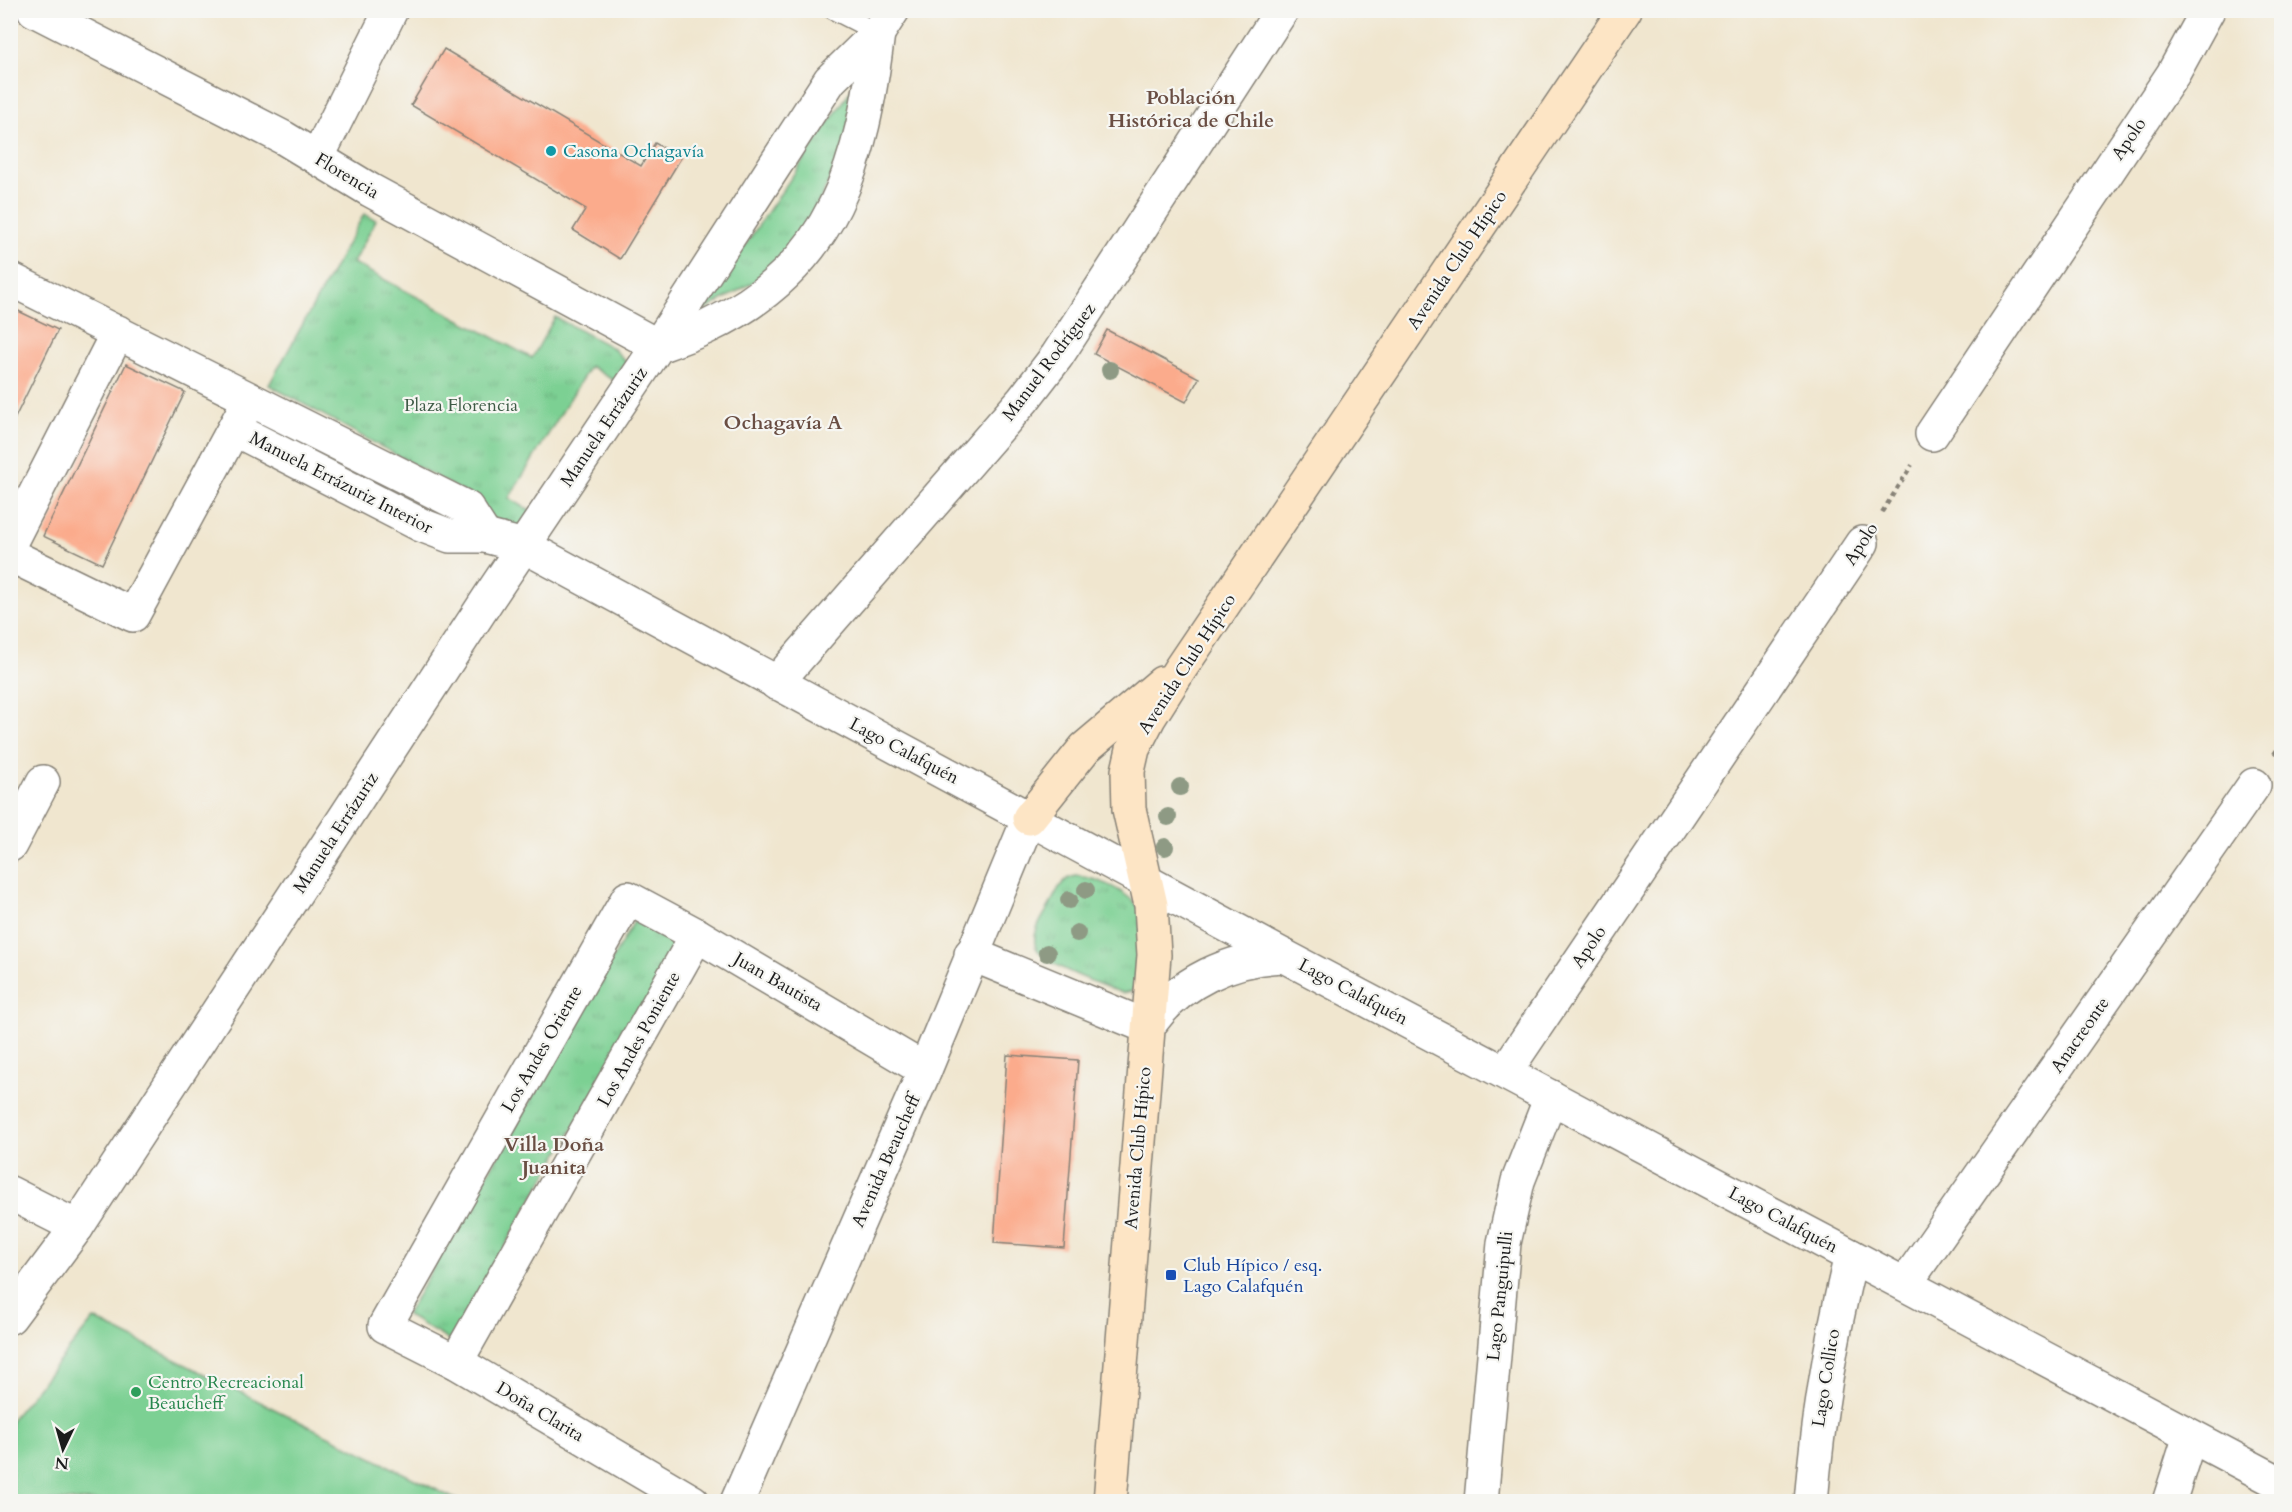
<svg xmlns="http://www.w3.org/2000/svg" width="2292" height="1512" viewBox="0 0 2292 1512" font-family="Cardo,serif">
<style>
.grass{fill:url(#grass-tufts);stroke:#4c7658;stroke-width:1.5}
.pitch{fill:#7cd093;stroke:#4c7658;stroke-width:1.5}
.building{fill:#fbab8c}
.lines{fill:none;stroke-linecap:round;stroke-linejoin:round}
.lane-casing{stroke:#868176;stroke-width:21}
.street-casing{stroke:#868176;stroke-width:36}
.secondary-casing{stroke:#868176;stroke-width:36}
.path{stroke:#868176;stroke-width:4;stroke-dasharray:4.5 4.5;stroke-linecap:butt}
.lane{stroke:#fff;stroke-width:18}
.street{stroke:#fff;stroke-width:33}
.secondary{stroke:#fde5c5;stroke-width:33}
.tree{fill:#8e9a84}
.culture-dot{fill:#0f9aa8;stroke:#f6f6f2;stroke-width:2}
.transit-dot{fill:#1a4fb4;stroke:#f6f6f2;stroke-width:2}
.leisure-dot{fill:#2e9e5b;stroke:#f6f6f2;stroke-width:2}
.labels{text-anchor:middle;dominant-baseline:central;stroke-width:4.5;stroke-linejoin:round;paint-order:stroke}
.street-label{font-size:18px;fill:#1c1c1c;stroke:#f6f6f2}
.culture-label{font-size:18px;fill:#0d838f;stroke:#f6f6f2;text-anchor:start}
.park-label{font-size:18px;fill:#3e5b46;stroke:#f6f6f2}
.transit-label{font-size:18px;fill:#164399;stroke:#f6f6f2;text-anchor:start}
.leisure-label{font-size:18px;fill:#27864d;stroke:#f6f6f2;text-anchor:start}
.neighbourhood-label{font-size:20px;font-weight:bold;fill:#6a4e43;stroke:#f6f6f2}
</style>
<defs>
<pattern id="grass-tufts" width="24" height="20" patternUnits="userSpaceOnUse" patternTransform="scale(1.5)"><rect width="24" height="20" fill="#7cd093"/><path d="M3 7l-1-3M5 7V3M7 7l1-3M15 17l-1-3M17 17v-4M19 17l1-3" fill="none" stroke="#6bb27e"/></pattern>
</defs>
<rect width="100%" height="100%" fill="#f6f6f2"/>
<filter id="ink" filterUnits="userSpaceOnUse"><feTurbulence type="fractalNoise" baseFrequency=".0167" numOctaves="2"/><feDisplacementMap in="SourceGraphic" scale="12" xChannelSelector="R" yChannelSelector="G"/><feConvolveMatrix kernelMatrix="1 2 1 2 8 2 1 2 1" color-interpolation-filters="sRGB"/></filter>
<filter id="wash" filterUnits="userSpaceOnUse"><feTurbulence type="fractalNoise" baseFrequency=".008" numOctaves="4" result="noise"/><feDisplacementMap in="SourceGraphic" scale="24" xChannelSelector="R" yChannelSelector="G"/><feGaussianBlur stdDeviation="1.35" result="paint"/><feColorMatrix in="noise" values="0 0 0 0 0 0 0 0 0 0 0 0 0 0 0 0 0 1.4 0 .05"/><feComposite in="paint" operator="in"/></filter>
<g filter="url(#wash)">
<rect width="100%" height="100%" fill="#f0e6cf"/>
<g class="grass">
<path d="M856,83l-11,64 -46,97 -42,36 -59,34z"/>
<path d="M364,214l12,6 -23,43 179,95 23,-41 58,31 18,19 -10,18 -31,-19 -81,132 31,19 -7,7 -32,4 -30,-32 -202,-111z"/>
<path d="M1076,876c23,2 55,16 66,37l-5,77 -15,3c-19,-8 -84,-29 -87,-49 -2,-14 8,-27 15,-39 6,-12 11,-27 26,-29z"/>
<path d="M640,911l44,26 -234,404 -44,-26z"/>
</g>
<path class="pitch" d="M94,1319l365,182h-448v-81z"/>
<g id="blocks">
<g class="building">
<path d="M444,49l197,117 14,-23 26,15 -61,101 -47,-29 13,-21 -175,-104z"/>
<path d="M10,307l48,23 -48,98z"/>
<path d="M1107,330l92,48 -13,24 -92,-48z"/>
<path d="M126,364l59,28 -83,172 -59,-28z"/>
<path d="M1007,1055l71,5 -14,188 -70,-5z"/>
</g>
</g>
</g>
<g filter="url(#ink)">
<use href="#blocks" fill-opacity="0" stroke="#868176" stroke-width="1.5"/>
<g class="lines">
<g class="lane-casing">
<path id="lane" d="M833,10l45,23"/>
</g>
<g class="street-casing">
<g id="street">
<path d="M34,10l250,128 86,52 288,156"/>
<path d="M317,158l74,-148"/>
<path d="M10,279l457,229 18,28"/>
<path d="M658,346c17,-6 35,-12 51,-20 127,-60 153,-164 169,-293"/>
<path d="M234,429l187,96 29,11h35l39,10 760,410 998,528"/>
<path d="M1932,434l241,-360 35,-64"/>
<path d="M10,543l108,-211"/>
<path d="M10,555l123,60 111,-205"/>
<path d="M776,683l247,-283 34,-44 225,-346"/>
<path d="M10,845l33,-63"/>
<path d="M971,954l177,73c30,-46 84,-69 136,-71"/>
<path d="M1505,1072l357,-529"/>
<path d="M10,1193l67,34"/>
<path d="M1905,1284l349,-499"/>
<path d="M10,1317l67,-90 413,-631 168,-250 172,-266 48,-47 15,-23"/>
<path d="M456,1362l241,-427"/>
<path d="M693,1502l-237,-140 -71,-36 243,-428 69,37 228,135"/>
<path d="M737,1502l188,-432 104,-252"/>
<path d="M1481,1502l23,-259 14,-62 33,-84"/>
<path d="M1811,1502c7,-84 20,-165 40,-246"/>
<path d="M2169,1502l21,-66"/>
</g>
</g>
<g class="secondary-casing">
<g id="secondary">
<path d="M1029,818l56,-70 77,-65"/>
<path d="M1110,1502l44,-547 -3,-50 -22,-96 -1,-38 5,-22 16,-31 31,-49 445,-659"/>
</g>
</g>
<g class="path">
<path d="M1882,512l30,-47"/>
<path d="M2274,754l8,-12"/>
</g>
<use href="#lane" class="lane"/>
<use href="#street" class="street"/>
<use href="#secondary" class="secondary"/>
</g>
<g class="tree">
<circle cx="1110" cy="370" r="9"/>
<circle cx="1180" cy="787" r="9"/>
<circle cx="1168" cy="817" r="9"/>
<circle cx="1165" cy="847" r="9"/>
<circle cx="1086" cy="890" r="9"/>
<circle cx="1069" cy="900" r="9"/>
<circle cx="1077" cy="933" r="9"/>
<circle cx="1047" cy="953" r="9"/>
</g>
</g>
<circle class="culture-dot" cx="551" cy="151" r="6"/>
<rect class="transit-dot" x="1165" y="1269" width="12" height="12" rx="3"/>
<circle class="leisure-dot" cx="136" cy="1392" r="6"/>
<g class="labels">
<g class="street-label">
<text transform="translate(2129 139) rotate(-56)">Apolo</text>
<text transform="translate(347 176) rotate(31)">Florencia</text>
<text transform="translate(1457 260) rotate(-56)">Avenida Club Hípico</text>
<text transform="translate(1049 362) rotate(-53)">Manuel Rodríguez</text>
<text transform="translate(604 427) rotate(-56)">Manuela Errázuriz</text>
<text transform="translate(341 483) rotate(27)">Manuela Errázuriz Interior</text>
<text transform="translate(1861 544) rotate(-57)">Apolo</text>
<text transform="translate(1187 664) rotate(-57)">Avenida Club Hípico</text>
<text transform="translate(904 751) rotate(28)">Lago Calafquén</text>
<text transform="translate(336 833) rotate(-57)">Manuela Errázuriz</text>
<text transform="translate(1589 947) rotate(-56)">Apolo</text>
<text transform="translate(778 982) rotate(30)">Juan Bautista</text>
<text transform="translate(1353 992) rotate(28)">Lago Calafquén</text>
<text transform="translate(2080 1035) rotate(-55)">Anacreonte</text>
<text transform="translate(639 1039) rotate(-61)">Los Andes Poniente</text>
<text transform="translate(542 1049) rotate(-60)">Los Andes Oriente</text>
<text transform="translate(1138 1148) rotate(-85)">Avenida Club Hípico</text>
<text transform="translate(886 1161) rotate(-66)">Avenida Beaucheff</text>
<text transform="translate(1783 1220) rotate(28)">Lago Calafquén</text>
<text transform="translate(1500 1296) rotate(-84)">Lago Panguipulli</text>
<text transform="translate(1826 1378) rotate(-81)">Lago Collico</text>
<text transform="translate(540 1412) rotate(31)">Doña Clarita</text>
</g>
<g class="culture-label">
<text x="563" y="151">Casona Ochagavía</text>
</g>
<g class="park-label">
<text x="461" y="405">Plaza Florencia</text>
</g>
<g class="transit-label">
<text x="1183" y="1265">Club Hípico / esq.<tspan x="1183" dy="21">Lago Calafquén</tspan></text>
</g>
<g class="leisure-label">
<text x="148" y="1382">Centro Recreacional<tspan x="148" dy="21">Beaucheff</tspan></text>
</g>
<g class="neighbourhood-label">
<text x="1191" y="97">Población<tspan x="1191" dy="23">Histórica de Chile</tspan></text>
<text x="783" y="422">Ochagavía A</text>
<text x="554" y="1144">Villa Doña<tspan x="554" dy="23">Juanita</tspan></text>
</g>
</g>
<rect width="2292" height="1512" fill="none" stroke="#f6f6f2" stroke-width="36"/>
<g transform="translate(63 1449) rotate(185)" stroke="#f6f6f2" stroke-width="4.5" paint-order="stroke">
<path d="M0-4.5L10 22L0 15L-10 22Z" fill="#1c1c1c"/>
<text y="-9" font-size="16" font-weight="bold" text-anchor="middle" fill="#1c1c1c">N</text>
</g>
</svg>
